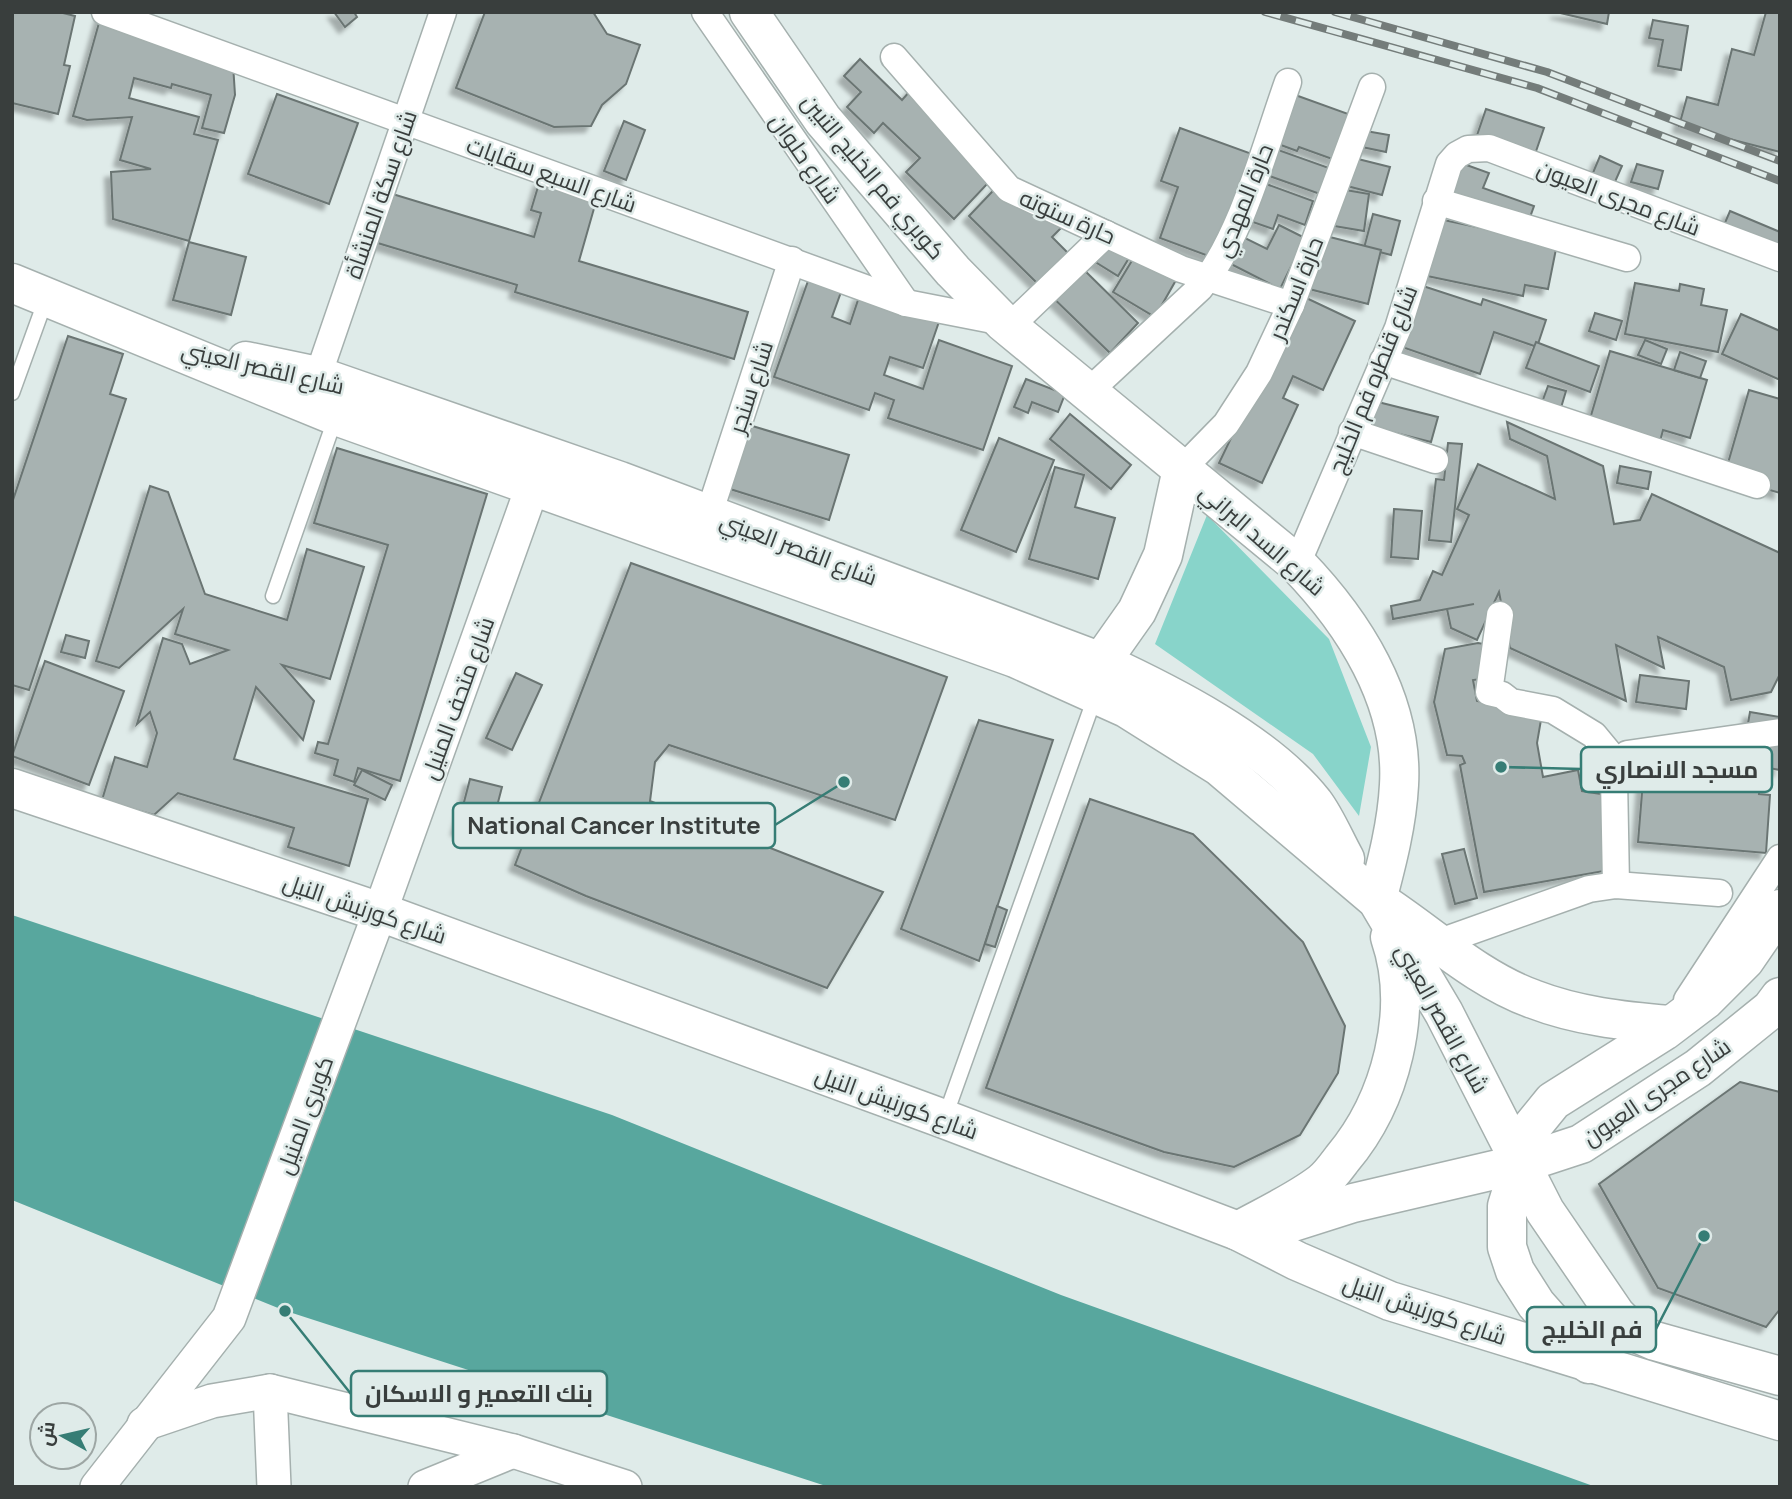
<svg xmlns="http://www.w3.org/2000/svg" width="1792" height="1499" viewBox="0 0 1792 1499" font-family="Manrope,Cairo,sans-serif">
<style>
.green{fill:#88d4ca}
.water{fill:#58a79e}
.building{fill:#a7b2b1;stroke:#6b7573;stroke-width:2;filter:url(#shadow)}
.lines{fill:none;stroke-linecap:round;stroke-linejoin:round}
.service-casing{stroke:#a5b0ae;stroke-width:17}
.minor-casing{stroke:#a5b0ae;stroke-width:29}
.tertiary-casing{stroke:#a5b0ae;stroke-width:36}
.primary-casing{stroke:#a5b0ae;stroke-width:41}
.trunk-casing{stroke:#a5b0ae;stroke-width:41}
.service{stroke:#fff;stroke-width:14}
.minor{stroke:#fff;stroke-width:26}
.tertiary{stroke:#fff;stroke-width:33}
.primary{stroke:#fff;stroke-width:38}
.trunk{stroke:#fff;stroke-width:38}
.rail-casing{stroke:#747c7a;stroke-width:8}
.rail{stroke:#dfebe9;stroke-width:5;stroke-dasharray:16;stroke-linecap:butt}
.labels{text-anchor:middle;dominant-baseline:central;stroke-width:5;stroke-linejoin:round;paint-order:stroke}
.street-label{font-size:23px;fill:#393e3d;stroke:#dfebe9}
.leader{fill:none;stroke:#367d75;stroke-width:2.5}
.callout-dot{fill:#367d75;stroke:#dfebe9;stroke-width:2.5}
.callout{fill:#dfebe9;stroke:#367d75;stroke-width:2.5}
.callout-label{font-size:24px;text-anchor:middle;font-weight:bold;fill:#393e3d}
</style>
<defs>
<filter id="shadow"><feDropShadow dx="-6" dy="6" stdDeviation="2" flood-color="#0004"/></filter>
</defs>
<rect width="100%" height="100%" fill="#dfebe9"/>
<path class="green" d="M1207,515l122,124 42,108 -12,69 -46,-62 -158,-110z"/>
<path class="water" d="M12,915l600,200 449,180 535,192h-767l-546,-177 -271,-110z"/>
<g class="building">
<path d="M13,12h46l16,4 -11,49 6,1 -12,48 -46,-11z"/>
<path d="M102,12l131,52 2,31 -11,38 -22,-5 9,-33 -39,-11 -1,4 -37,-10 -5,20 70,19 -5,17 24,6 -29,101 -76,-22 -2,-47 40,-3 -31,-9 12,-43 -45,3 -14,-4z"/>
<path d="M334,12h20l3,5 -12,10z"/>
<path d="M485,12h108l14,22 33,11 -14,39 -24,21 -11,21 -37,1 -98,-39z"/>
<path d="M1556,12h53l-2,12z"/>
<path d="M1766,12h14v140l-101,-26 8,-29 31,8 14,-56 22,6z"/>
<path d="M1653,20l35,6 -7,44 -23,-4 5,-26 -14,-2z"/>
<path d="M860,59l42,41 16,-18 71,100 -35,37 -48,-47 14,-14 -37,-35 -9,10 -27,-26 14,-15 -17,-16z"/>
<path d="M1287,92l64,23 -16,45 -36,-13 -2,4 -27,-10z"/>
<path d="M277,94l81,29 -29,81 -81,-30z"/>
<path d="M1486,109l58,19 -11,32 -58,-19z"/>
<path d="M624,121l21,9 -19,50 -22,-9z"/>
<path d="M1180,128l72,26 -38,104 -54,-20 18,-51 -17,-6z"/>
<path d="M1360,130l29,5 -3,17 -29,-6z"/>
<path d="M1267,146l62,22 -9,26 -62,-22z"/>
<path d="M1600,156l22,10 -8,18 -22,-9z"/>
<path d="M1350,157l40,10 -8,28 -39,-10z"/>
<path d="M1461,163l28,10 -6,15 51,18 -9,25 -79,-27z"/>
<path d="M1637,164l26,7 -5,18 -27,-7z"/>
<path d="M1009,174l54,52 -11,11 16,16 -30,31 -69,-68z"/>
<path d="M540,180l57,18 -18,63 169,51 -14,47 -219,-67 2,-7 -146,-44 15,-49 148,45 7,-24 -10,-3z"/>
<path d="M1258,181l55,20 -8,24 -27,-10 -5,14 -29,-10z"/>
<path d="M1334,188l35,6 -5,37 -36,-6z"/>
<path d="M1730,211l50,21v16l-62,-9z"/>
<path d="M1373,214l27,7 -9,34 -27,-7z"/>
<path d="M1105,219l35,21 -22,36 -34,-21z"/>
<path d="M1439,219l118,25 -9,45 -23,-4 -2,11 -96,-20z"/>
<path d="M1279,225l26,13 -25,51 -55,-28 12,-27 30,15z"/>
<path d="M1318,234l63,16 -13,54 -63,-16z"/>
<path d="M189,242l57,15 -15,58 -58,-15z"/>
<path d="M1139,249l41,24 -25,44 -42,-25z"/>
<path d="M1074,260l64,63 -28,30 -65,-63z"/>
<path d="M808,281l33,11 -9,25 18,7 10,-30 82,19 -19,55 -33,-11 -6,18 39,14 16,-49 73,26 -29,84 -95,-32 6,-18 -19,-7 -6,17 -95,-33z"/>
<path d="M1635,283l44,8 1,-7 24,5 -3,16 26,5 -9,42 -93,-18z"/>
<path d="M1423,286l58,19 2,-6 63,21 -9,27 -43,-15 -14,42 -78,-27z"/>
<path d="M1300,295l55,26 -32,69 -30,-14 -10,22 15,7 -36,78 -43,-20z"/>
<path d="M1595,313l27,8 -6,19 -27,-9z"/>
<path d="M1741,314l39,17v49l-58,-26z"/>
<path d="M68,336l55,18 -13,40 16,5 -97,291 -17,-5v-182z"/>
<path d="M1645,340l22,9 -6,15 -23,-9z"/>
<path d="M1536,342l63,24 -9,26 -64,-24z"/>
<path d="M1610,351l97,29 -17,58 -27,-8 -5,19 -71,-20z"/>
<path d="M1680,352l26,9 -6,17 -26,-8z"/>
<path d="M1026,379l39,15 -7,18 -26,-10 -4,11 -14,-6z"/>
<path d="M1548,386l18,5 -6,20 -19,-6z"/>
<path d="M1749,390l31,9v94l-56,-16z"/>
<path d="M1374,401l64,16 -7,25 -63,-16z"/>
<path d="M1070,414l61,51 -20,24 -61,-50z"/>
<path d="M1507,422l96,44 11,58 26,-4 12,-26 128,59v121l-9,18 -40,8 -7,-33 -66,-30 6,31 -48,-23 10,56 -116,-53 -11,-56 -22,48 -26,-12 -4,-19 27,-5 -81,15 -2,-13 29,-6 13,-29 9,4 27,-60 -12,-6 21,-45 77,35 -8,-43 -37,-17z"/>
<path d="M749,425l100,30 -20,65 -99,-31z"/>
<path d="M999,438l55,22 -38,92 -55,-22z"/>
<path d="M1448,443l14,1 -11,98 -22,-2 7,-61 8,1z"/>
<path d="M337,448l150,46 -87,287 -42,-13 -4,14 -20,-7 4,-15 -23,-7 3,-11 10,2 60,-199 -74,-22z"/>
<path d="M1620,466l31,6 -3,17 -31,-6z"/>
<path d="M1055,467l29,8 -9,32 40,11 -17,61 -69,-20z"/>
<path d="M150,486l18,6 37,102 82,26 20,-71 57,18 -34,112 -48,-14 32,36 -11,39 -47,-53 -22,72 134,40 -19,67 -61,-19 6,-19 -116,-35 -24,22 -52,-15 13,-43 32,10 10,-34 -7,-21 -13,12 26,-86 19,6 8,20 38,-14 -53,-16 8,-25 -64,59 -23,-7z"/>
<path d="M1394,509l28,2 -4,48 -27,-2z"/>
<path d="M631,563l316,114 -52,143 -226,-75 -14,17 -5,39 233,91 -56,96 -241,-92 -71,-31z"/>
<path d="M66,635l23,6 -4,17 -24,-6z"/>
<path d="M1478,643l11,2 -8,34 -8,1 4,21 65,13 -5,29 6,34 35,-7 4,21 19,3 4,24 -1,53 -120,21 -24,-127 5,-2 -3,-7 -15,-1 -13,-53 11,-53z"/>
<path d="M45,661l79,30 -35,94 -77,-29z"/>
<path d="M516,673l26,12 -30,65 -26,-12z"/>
<path d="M1640,675l49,6 -3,28 -50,-7z"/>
<path d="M1750,712l30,5v53l-39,-7z"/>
<path d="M979,720l74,20 -74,221 -78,-32z"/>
<path d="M1721,740l-2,28 42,3 -2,23 11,1 -4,58 -128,-11 8,-98z"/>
<path d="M362,770l30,15 -7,15 -31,-15z"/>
<path d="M470,779l32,8 -13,50 -32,-8z"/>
<path d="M1090,799l103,35 110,108 42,84 -7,47 -38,62 -66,32 -70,-15 -178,-64z"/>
<path d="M1464,849l13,49 -22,6 -13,-50z"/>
<path d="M997,906l10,4 -12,37 -10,-3z"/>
<path d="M1740,1082l40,10v217l-14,18 -108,-39 -59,-104z"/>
</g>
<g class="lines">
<g class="service-casing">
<g id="service">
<path d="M12,393l34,-94"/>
<path d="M273,596l62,-177"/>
<path d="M945,1117l150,-420"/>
</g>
</g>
<g class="minor-casing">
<g id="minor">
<path d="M105,12l801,291 97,19"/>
<path d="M705,12l201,291"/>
<path d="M894,57l115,132 172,80 110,36"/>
<path d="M1436,201l191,57"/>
<path d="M1009,327l97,-93"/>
<path d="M1383,361l374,124"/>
<path d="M318,376l125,-364"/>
<path d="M1088,392l112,-104c42,-51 65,-142 88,-206"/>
<path d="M1352,432l83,28"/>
<path d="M1182,469l44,-45 33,-51 32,-68 81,-218"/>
<path d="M709,514l83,-254"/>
<path d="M1297,564l101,-236 51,-164 8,-9 11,-6 21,-1 291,110"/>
<path d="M1500,615l-11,77 13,3 9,7 42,8 41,25 24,29"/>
<path d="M1616,885l-2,-107 4,-14 9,-10 153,-22"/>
<path d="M1440,942l149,-53 27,-4 103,8"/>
<path d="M1687,1000l93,-142"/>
</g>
</g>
<g class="tertiary-casing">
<g id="tertiary">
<path d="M270,1391l4,96"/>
<path d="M144,1424l68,-23 58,-10 243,60 112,36"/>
<path d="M97,1487l132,-169 151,-406 153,-427"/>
<path d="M425,1487l88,-36"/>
</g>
</g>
<g class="primary-casing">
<g id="primary">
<path d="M749,12l74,108 130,151 50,51 294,242c56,58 107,136 102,221 -2,39 -12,77 -22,115"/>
<path d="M1249,1236l104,-33 167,-39 61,-20 117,-76 73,-59 9,-12"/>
<path d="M1589,1364l-53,-60 -21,-33 -8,-24v-41l24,-78 22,-27 111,-70 41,-31 40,-40 35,-51"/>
</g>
</g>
<g class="trunk-casing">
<g id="trunk">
<path d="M12,283l324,133 679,242 111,50 94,59 157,133 67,113 101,198 71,104 16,16 23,10 125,35"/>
<path d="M246,361l72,15 302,105 481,181c69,32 165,80 213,141 12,16 21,38 31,56"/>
<path d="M1101,662l36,-51 26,-56 19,-86"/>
<path d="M12,788l368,124 564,207 294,112 59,30 93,40 390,120"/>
<path d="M1388,907c46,31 92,73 145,92 44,17 90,22 137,26"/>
<path d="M1238,1231c27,-15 58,-29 83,-48 8,-6 15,-16 21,-24 49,-58 73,-149 48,-222"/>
</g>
</g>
<use href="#service" class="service"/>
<use href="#minor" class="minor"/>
<use href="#tertiary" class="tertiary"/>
<use href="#primary" class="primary"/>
<use href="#trunk" class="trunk"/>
<g class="rail-casing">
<g id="rail">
<path d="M1265,12l272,76 243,93"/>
<path d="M1335,12l212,60 233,89"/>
</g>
</g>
<use href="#rail" class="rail"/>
</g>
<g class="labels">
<g class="street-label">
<text transform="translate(806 158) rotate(55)">شارع حلوان</text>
<text transform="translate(552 174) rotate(20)">شارع السبع سقايات</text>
<text transform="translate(874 176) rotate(50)">كوبري فم الخليج التبين</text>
<text transform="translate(380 194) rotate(-71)">شارع سكة المنشأة</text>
<text transform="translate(1619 197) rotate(21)">شارع مجرى العيون</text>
<text transform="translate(1243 200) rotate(-68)">حارة المهدي</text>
<text transform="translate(1068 216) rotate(24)">حارة ستوته</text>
<text transform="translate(1295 288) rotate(-68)">حارة اسكندر</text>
<text transform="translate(263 367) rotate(13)">شارع القصر العيني</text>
<text transform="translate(1372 379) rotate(-68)">شارع قنطره فم الخليج</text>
<text transform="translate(750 387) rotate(-72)">شارع سنجر</text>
<text transform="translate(1263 539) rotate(41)">شارع السد البراني</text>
<text transform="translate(799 548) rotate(21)">شارع القصر العيني</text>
<text transform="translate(457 698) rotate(-70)">شارع متحف المنيل</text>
<text transform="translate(365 908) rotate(19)">شارع كورنيش النيل</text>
<text transform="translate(1443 1018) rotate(61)">شارع القصر العيني</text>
<text transform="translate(1656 1091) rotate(-34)">شارع مجرى العيون</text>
<text transform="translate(897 1102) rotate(20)">شارع كورنيش النيل</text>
<text transform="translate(304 1115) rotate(-70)">كوبرى المنيل</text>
<text transform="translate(1425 1309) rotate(19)">شارع كورنيش النيل</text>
</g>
</g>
<path class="leader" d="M1501 767L1581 769M844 782L775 825M1704 1236L1656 1329M285 1311L351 1394"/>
<g class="callout-dot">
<circle cx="1501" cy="767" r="7"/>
<circle cx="844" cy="782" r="7"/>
<circle cx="1704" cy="1236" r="7"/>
<circle cx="285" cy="1311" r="7"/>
</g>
<g class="callout">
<rect x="1581" y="747" width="191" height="45" rx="7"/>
<rect x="453" y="803" width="322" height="45" rx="7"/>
<rect x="1527" y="1307" width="129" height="45" rx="7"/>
<rect x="351" y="1371" width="256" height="45" rx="7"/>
</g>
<g class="callout-label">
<text x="1677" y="778">مسجد الانصاري</text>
<text x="614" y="834">National Cancer Institute</text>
<text x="1592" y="1338">فم الخليج</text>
<text x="479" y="1402">بنك التعمير و الاسكان</text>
</g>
<rect width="1792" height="1499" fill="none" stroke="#393e3d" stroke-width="28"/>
<g transform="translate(63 1436) rotate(278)"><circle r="33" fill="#dfebe9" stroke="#9da6a4" stroke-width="2"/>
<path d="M0-5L12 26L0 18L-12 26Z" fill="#367d75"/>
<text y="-10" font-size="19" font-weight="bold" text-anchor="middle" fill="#393e3d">ش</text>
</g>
</svg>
